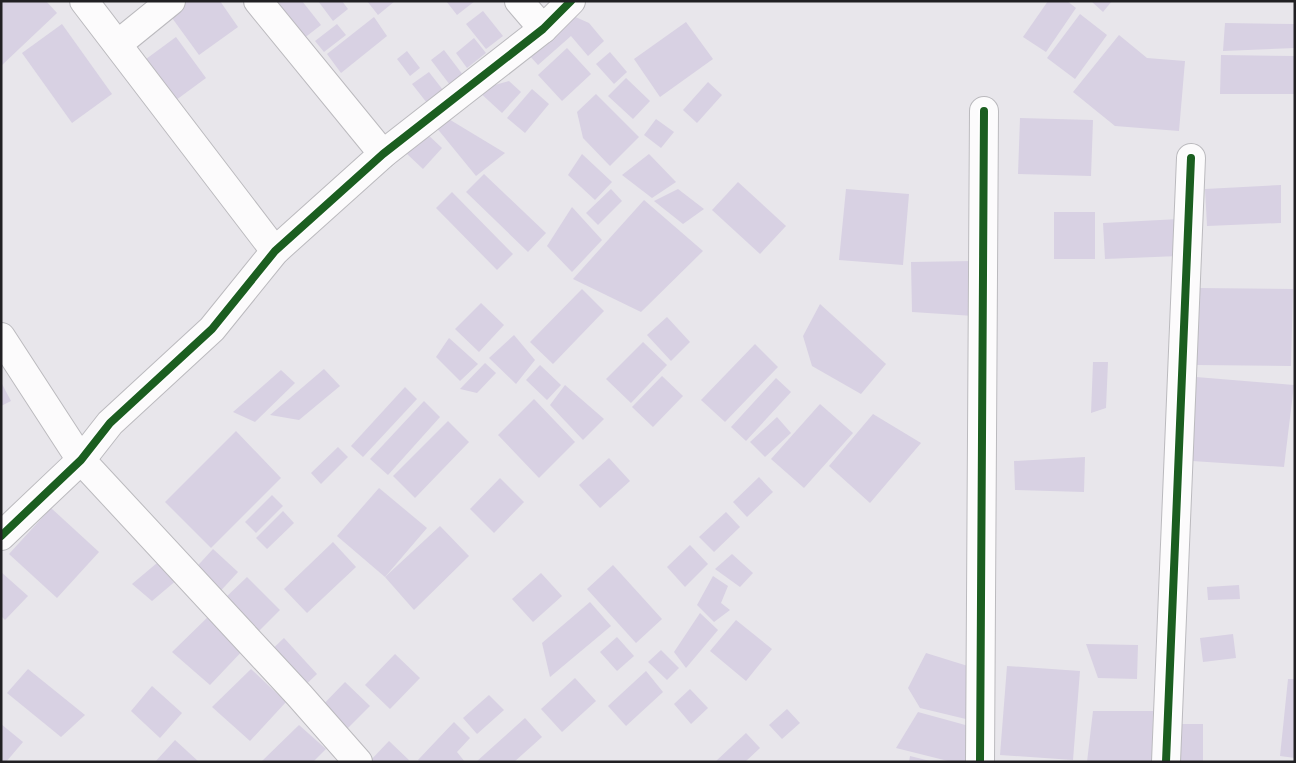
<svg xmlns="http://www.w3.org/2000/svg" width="1296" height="763" viewBox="0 0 1296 763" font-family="'Roboto Condensed',sans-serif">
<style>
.building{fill:#d8d1e3}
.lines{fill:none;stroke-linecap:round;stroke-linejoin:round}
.minor-casing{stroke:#bbbabe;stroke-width:30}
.minor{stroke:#fcfbfc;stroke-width:28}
.cycleway-casing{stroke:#fff;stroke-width:11}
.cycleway{stroke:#1b5e20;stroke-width:8}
</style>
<rect width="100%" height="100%" fill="#e8e6eb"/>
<g class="building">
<path d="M2,1h44l11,12 -56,53z"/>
<path d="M181,1h39l18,26 -39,28 -32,-44z"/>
<path d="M274,1h28l19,24 -18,14z"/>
<path d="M318,1h24l6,8 -15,12z"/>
<path d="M367,1h28l-17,14z"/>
<path d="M446,1h29l-18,14z"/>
<path d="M1048,1h19l9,7 -30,44 -23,-15z"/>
<path d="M1091,1h21l-9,11z"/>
<path d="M483,11l20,25 -17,13 -20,-25z"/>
<path d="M1080,14l27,21 -32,44 -28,-21z"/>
<path d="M571,15l18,8 15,18 -16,15 -17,-20 -33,29 -10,-11z"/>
<path d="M374,17l13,19 -46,37 -14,-19z"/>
<path d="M686,22l27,37 -53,38 -26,-38z"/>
<path d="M1225,23l70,1v24l-72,3z"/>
<path d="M62,24l50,70 -40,29 -50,-70z"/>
<path d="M337,24l9,11 -22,17 -9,-11z"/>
<path d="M1119,35l28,23 38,3 -6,70 -64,-5 -42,-34z"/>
<path d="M176,37l30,41 -34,25 -30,-41z"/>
<path d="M474,38l12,15 -19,15 -11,-15z"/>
<path d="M567,48l24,26 -29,27 -24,-26z"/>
<path d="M444,50l19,25 -13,10 -19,-25z"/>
<path d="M407,51l13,17 -10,8 -13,-17z"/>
<path d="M610,52l17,20 -13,12 -18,-20z"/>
<path d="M1221,55l74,1v38h-75z"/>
<path d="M429,72l14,18 -16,13 -15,-19z"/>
<path d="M626,78l24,23 -17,18 -25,-23z"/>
<path d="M509,81l12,11 -19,21 -25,-23z"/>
<path d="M708,82l14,13 -25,28 -14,-13z"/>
<path d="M532,89l17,15 -24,29 -18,-15z"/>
<path d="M596,94l43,43 -29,29 -27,-28 -6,-26z"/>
<path d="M447,118l58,35 -29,23 -40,-49z"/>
<path d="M1020,118l73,2 -2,56 -73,-2z"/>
<path d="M656,119l18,13 -13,16 -17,-13z"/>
<path d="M425,132l17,16 -19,21 -17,-16z"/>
<path d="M582,154l30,28 -17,18 -27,-25z"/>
<path d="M649,154l27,28 -24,16 -30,-23z"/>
<path d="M484,174l62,59 -18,19 -62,-60z"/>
<path d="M738,182l48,44 -26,28 -48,-44z"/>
<path d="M1281,185v38l-74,3 -2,-37z"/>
<path d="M611,189l11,12 -24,24 -12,-12z"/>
<path d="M678,189l26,20 -21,15 -29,-23z"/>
<path d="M846,189l63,5 -6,71 -64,-5z"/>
<path d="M452,192l61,62 -16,16 -61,-62z"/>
<path d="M644,200l59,51 -62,61 -68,-33z"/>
<path d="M572,207l30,33 -30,32 -25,-26z"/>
<rect x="1054" y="212" width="41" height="47"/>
<path d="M1179,219v37l-74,3 -2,-36z"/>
<path d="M973,261l1,55 -62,-4 -1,-50z"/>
<path d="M1198,288l95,1 -2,77 -95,-1z"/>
<path d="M582,289l22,22 -51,53 -23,-22z"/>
<path d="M481,303l23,22 -25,27 -24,-23z"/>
<path d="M820,304l66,60 -25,30 -49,-28 -9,-30z"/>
<path d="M667,317l23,25 -19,19 -24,-26z"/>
<path d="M514,335l21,25 -19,24 -27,-26z"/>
<path d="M449,338l29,26 -18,17 -24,-24z"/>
<path d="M643,342l24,23 -36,38 -25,-24z"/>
<path d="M755,344l23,23 -53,55 -24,-22z"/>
<path d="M1093,362h15l-2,46 -15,5z"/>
<path d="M485,363l11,10 -19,20 -17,-4z"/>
<path d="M540,365l21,20 -14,15 -21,-20z"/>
<path d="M324,369l16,17 -41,34 -29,-5z"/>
<path d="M281,370l14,13 -40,39 -22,-10z"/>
<path d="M662,376l21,20 -30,31 -21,-20z"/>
<path d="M1196,377l98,8 -10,82 -92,-6z"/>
<path d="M776,378l15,14 -45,49 -15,-14z"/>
<path d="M1,382l10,19 -10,5z"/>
<path d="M565,385l39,34 -21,21 -33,-35z"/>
<path d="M405,387l12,12 -54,58 -12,-11z"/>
<path d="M534,399l41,43 -36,36 -41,-43z"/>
<path d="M424,401l16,16 -52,58 -18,-16z"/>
<path d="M820,404l33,29 -49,55 -33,-29z"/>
<path d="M873,414l48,29 -51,60 -41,-37z"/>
<path d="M777,417l14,16 -26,24 -15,-15z"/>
<path d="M448,421l21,21 -54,56 -22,-22z"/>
<path d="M236,431l45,47 -70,70 -46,-46z"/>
<path d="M338,447l10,10 -27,27 -10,-11z"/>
<path d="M1085,457l-1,35 -69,-2 -1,-29z"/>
<path d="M609,458l21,23 -30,27 -21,-23z"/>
<path d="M759,477l14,15 -26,25 -14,-15z"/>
<path d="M500,478l24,24 -30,31 -24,-24z"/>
<path d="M379,488l48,40 -42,49 -48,-41z"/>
<path d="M272,495l11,11 -27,27 -11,-11z"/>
<path d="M51,508l48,44 -42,46 -48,-44z"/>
<path d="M283,511l11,12 -27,26 -11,-11z"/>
<path d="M726,512l14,15 -26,25 -15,-15z"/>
<path d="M440,526l29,30 -55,54 -29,-33z"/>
<path d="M333,542l23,25 -49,46 -23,-24z"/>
<path d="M690,545l18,19 -23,23 -18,-20z"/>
<path d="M213,549l25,23 -23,25 -25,-23z"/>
<path d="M732,554l21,19 -13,14 -25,-18z"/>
<path d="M163,558l15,21 -26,22 -20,-17z"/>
<path d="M613,565l49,54 -26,24 -49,-54z"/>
<path d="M1,572l27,24 -23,24 -4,-4z"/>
<path d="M541,573l21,23 -29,26 -21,-23z"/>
<path d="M713,576l15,10 -7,17 9,7 -16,12 -17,-17z"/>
<path d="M247,577l33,33 -22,22 -34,-33z"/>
<path d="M1239,585l1,14 -32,1 -1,-13z"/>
<path d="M590,602l21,24 -61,51 -8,-34z"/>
<path d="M700,613l18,17 -32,38 -12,-16z"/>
<path d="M211,614l35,33 -36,38 -38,-33z"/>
<path d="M736,620l36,29 -26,32 -36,-30z"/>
<path d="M1233,634l3,24 -33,4 -3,-24z"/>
<path d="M617,637l17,19 -17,15 -17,-19z"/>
<path d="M284,638l33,36 -18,17 -34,-35z"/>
<path d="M1086,644l52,1 -1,34 -39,-1z"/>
<path d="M661,650l18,18 -12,12 -19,-18z"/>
<path d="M926,653l45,14 -1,53 -50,-12 -12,-20z"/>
<path d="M395,654l25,24 -30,31 -25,-24z"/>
<path d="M1007,666l73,5 -7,89 -73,-5z"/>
<path d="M28,669l57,46 -24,22 -54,-44z"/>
<path d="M251,669l35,33 -36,39 -38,-34z"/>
<path d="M646,671l17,21 -37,34 -18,-20z"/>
<path d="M575,678l21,23 -34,31 -21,-23z"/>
<path d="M1288,679h7v79l-15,-2z"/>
<path d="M345,682l25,24 -31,31 -24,-24z"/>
<path d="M152,686l30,27 -22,25 -29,-27z"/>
<path d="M690,689l18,19 -17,16 -17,-20z"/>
<path d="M489,695l15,15 -27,24 -14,-16z"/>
<path d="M787,709l13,14 -18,16 -13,-14z"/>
<path d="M1093,711h60l-1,51h-65z"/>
<path d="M918,712l51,14 -2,36h-15l-56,-14z"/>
<path d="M525,718l17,19 -28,25h-38z"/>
<path d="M454,722l16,16 -13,14 8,10h-45l-2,-2z"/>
<path d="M1,724l22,18 -17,20h-5z"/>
<rect x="1177" y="724" width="26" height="38"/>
<path d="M299,725l27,24 -13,13h-52z"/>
<path d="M746,733l14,15 -15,14h-30z"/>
<path d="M175,740l24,22h-44z"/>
<path d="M389,741l22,21h-42z"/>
<path d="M910,756l20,5 -1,1h-20z"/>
</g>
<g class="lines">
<g class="minor-casing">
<g id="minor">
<path d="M84,1l191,250"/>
<path d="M258,1l125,153"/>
<path d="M519,1l24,28"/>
<path d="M118,44l53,-43"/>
<path d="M1,337l80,123 218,235 59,67"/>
<path d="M1,536l80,-76 29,-37 102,-94 63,-78 108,-97 160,-125 28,-28"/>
<path d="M980,762l4,-651"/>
<path d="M1166,762l25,-604"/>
</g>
</g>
<use href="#minor" class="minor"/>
<g class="cycleway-casing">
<g id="cycleway">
<path d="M1,536l80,-76 29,-37 102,-94 63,-78 108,-97 160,-125 28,-28"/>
<path d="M980,762l4,-651"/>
<path d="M1166,762l25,-604"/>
</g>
</g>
<use href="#cycleway" class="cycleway"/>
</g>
<rect width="1296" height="763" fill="none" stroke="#212023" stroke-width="5"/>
</svg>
